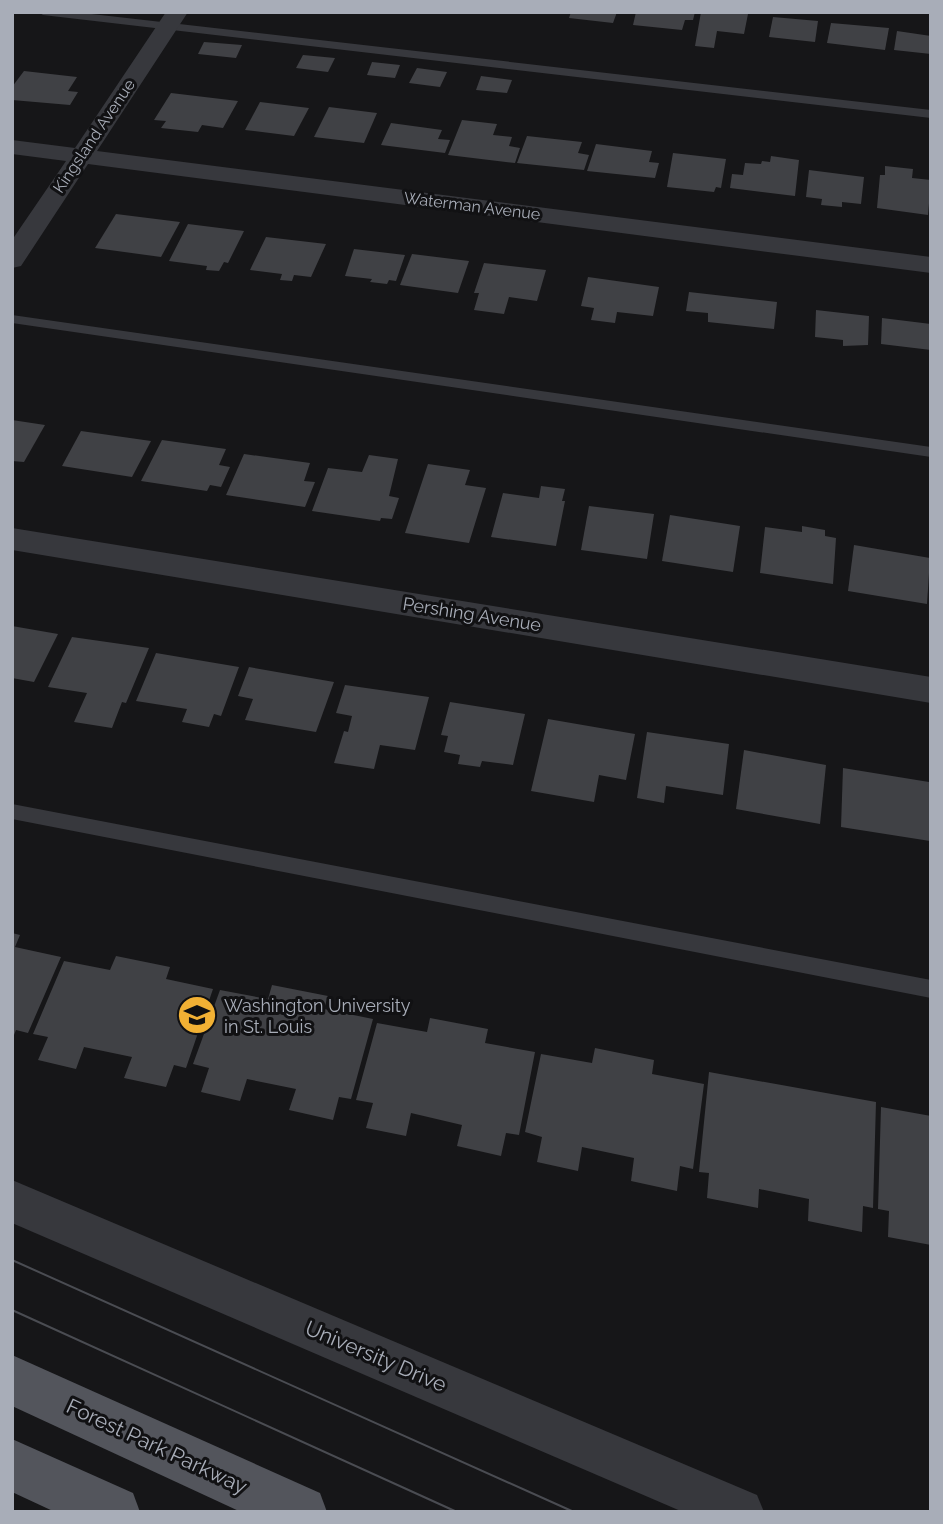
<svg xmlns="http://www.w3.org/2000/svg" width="943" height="1524" viewBox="0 0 943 1524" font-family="Raleway,sans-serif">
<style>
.building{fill:#404145}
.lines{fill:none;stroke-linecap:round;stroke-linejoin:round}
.lane{fill:#37383d;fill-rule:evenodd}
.street{fill:#37383d;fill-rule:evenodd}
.primary{fill:#53555c;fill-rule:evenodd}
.tram{stroke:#4a4c52;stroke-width:2}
.labels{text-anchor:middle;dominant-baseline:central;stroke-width:6;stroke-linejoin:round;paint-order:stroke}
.far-street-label{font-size:16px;fill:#a8adb8;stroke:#111113}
.street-label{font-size:18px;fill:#a8adb8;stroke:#111113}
.poi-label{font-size:18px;fill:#a8adb8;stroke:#111113;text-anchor:start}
.near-street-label{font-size:21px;fill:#a8adb8;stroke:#111113}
</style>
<rect width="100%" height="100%" fill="#161618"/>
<g class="building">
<path d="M571,12h46l-4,11 -44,-5z"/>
<path d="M636,12h59l-2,8h-8l-3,10 -49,-5z"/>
<path d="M701,12l47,2 -4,20 -27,-3 -3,17 -19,-2z"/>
<path d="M773,17l45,4 -3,21 -46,-5z"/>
<path d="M831,23l58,5 -4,22 -58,-7z"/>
<path d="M897,31l34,5v18l-37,-4z"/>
<path d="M204,42l38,3 -6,13 -38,-4z"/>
<path d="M303,55l32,3 -7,14 -32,-4z"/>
<path d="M372,62l28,3 -5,13 -28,-3z"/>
<path d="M417,68l30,4 -7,15 -31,-4z"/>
<path d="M24,71l53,6 -9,14 10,1 -8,13 -58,-5v-13z"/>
<path d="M481,76l31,4 -5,13 -31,-3z"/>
<path d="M171,93l67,8 -15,27 -21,-3 -4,7 -37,-4 5,-7 -12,-1z"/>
<path d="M260,102l49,6 -15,28 -49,-6z"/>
<path d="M329,107l48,6 -13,30 -50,-6z"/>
<path d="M462,120l35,4 -4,11 19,2 -3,9 11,2 -5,15 -67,-8z"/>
<path d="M391,123l51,7 -4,9 12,1 -5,13 -64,-8z"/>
<path d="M527,136l55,6 -4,11 11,2 -5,15 -67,-7z"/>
<path d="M596,144l56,7 -3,11 10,1 -4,15 -68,-7z"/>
<path d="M673,153l53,6 -5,29 -5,-1 -2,5 -47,-5z"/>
<path d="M771,156l28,4 -4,36 -65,-8 2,-14 11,1 2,-12 16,1 1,-3 8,1z"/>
<path d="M885,166l28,3 -1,9 19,2 -3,35 -51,-7 3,-33h5z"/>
<path d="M809,170l55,7 -3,27 -19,-2v5l-21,-2 1,-6 -16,-2z"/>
<path d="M116,214l64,8 -19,35 -66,-9z"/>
<path d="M188,224l56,7 -16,32 -4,-1 -5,9 -13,-1 1,-4 -38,-5z"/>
<path d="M266,237l60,7 -15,33 -17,-2 -2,6 -12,-1 2,-6 -32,-4z"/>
<path d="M354,249l51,6 -9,26 -7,-1 -2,4 -17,-2 2,-3 -27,-3z"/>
<path d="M412,254l57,7 -11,32 -58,-8z"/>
<path d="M484,263l62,7 -9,31 -28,-4 -5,17 -30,-4 5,-17h-5z"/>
<path d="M588,277l71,10 -6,29 -36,-4 -2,11 -24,-3 3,-12 -13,-2z"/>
<path d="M689,292l88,10 -3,27 -66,-7v-9l-22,-2z"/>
<path d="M816,310l53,6 -1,29 -25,1v-6l-28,-3z"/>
<path d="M882,318l49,6v26l-50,-6z"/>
<path d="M12,420l33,5 -21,37 -12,-1z"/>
<path d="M81,431l70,10 -19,36 -70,-11z"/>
<path d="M162,440l64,9 -7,16 11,2 -9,20 -11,-2 -3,6 -66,-10z"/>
<path d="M244,454l66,9 -6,18 11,1 -10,25 -79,-12z"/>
<path d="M369,455l29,4 -9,37 10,2 -7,21 -11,-1 -1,3 -68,-10 16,-43 34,4z"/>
<path d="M428,464l42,6 -5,15 21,3 -17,55 -64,-10z"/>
<path d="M541,486l24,3 -3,12h3l-9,45 -65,-9 12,-44 36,5z"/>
<path d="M589,506l65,8 -7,45 -66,-9z"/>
<path d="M670,515l70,11 -7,46 -71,-11z"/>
<path d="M802,526l23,4v6l11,2 -3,46 -73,-11 5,-46 37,5z"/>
<path d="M854,545l76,13 -3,46 -79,-13z"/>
<path d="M12,626l46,8 -24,48 -22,-4z"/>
<path d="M72,637l77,11 -23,55 -4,-1 -10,26 -38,-6 13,-29 -39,-6z"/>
<path d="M156,653l83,14 -18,49 -7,-2 -5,13 -27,-5 5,-13 -51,-8z"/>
<path d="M249,667l85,15 -18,50 -71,-12 8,-21 -15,-3z"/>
<path d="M345,685l84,12 -14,53 -35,-5 -6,24 -40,-6 10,-32 4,1 4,-16 -16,-3z"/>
<path d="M450,702l75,12 -12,51 -31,-4 -2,6 -22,-3 2,-9 -16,-3 4,-16 -7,-1z"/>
<path d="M548,719l87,15 -9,46 -27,-5 -5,27 -63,-11z"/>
<path d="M647,732l82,12 -6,51 -57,-9 -2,17 -27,-5z"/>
<path d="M744,750l82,15 -6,59 -84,-15z"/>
<path d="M843,768l86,14 1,59 -89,-14z"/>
<path d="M12,933l8,2 -5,12 46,10 -33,76 -12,-3 -4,10z"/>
<path d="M116,956l54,11 -4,12 47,10 -27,79 -12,-3 -8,22 -42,-9 8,-21 -48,-10 -8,22 -38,-9 10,-23 -15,-3 31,-73 46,9z"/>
<path d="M272,985l56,11 -4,13 49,10 -22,80 -12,-2 -6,23 -44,-10 7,-21 -49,-10 -7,22 -39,-9 8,-24 -16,-4 27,-74 48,9z"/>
<path d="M430,1018l58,11 -3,14 50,9 -16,83 -13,-2 -5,23 -44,-10 5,-21 -51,-12 -5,23 -40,-8 7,-25 -17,-3 21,-77 50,9z"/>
<path d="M595,1048l59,12 -2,14 52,10 -11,85 -13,-3 -3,25 -46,-10 3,-23 -52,-11 -4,24 -41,-9 5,-25 -17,-5 16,-78 51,9z"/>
<path d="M709,1072l167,30 -3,106 -10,-2 -1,26 -54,-11 1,-22 -50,-10 -1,19 -51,-10 2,-25 -10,-1z"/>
<path d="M881,1107l50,9v129l-43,-8 1,-26 -11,-2z"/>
</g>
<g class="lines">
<g class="lane">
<path d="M38,12h36l857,98v8l-888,-103z"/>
<path d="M12,315l919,132v10l-919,-134z"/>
<path d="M12,804l919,176v18l-919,-179z"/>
</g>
<g class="street">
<path d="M166,12h22l-91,139 834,106v16l-843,-109 -67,102 -9,2v-28l54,-79 -54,-7v-14l63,8z"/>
<path d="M12,528l919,149v26l-919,-153z"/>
<path d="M12,1180l745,315 7,17h-81l-671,-289z"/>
</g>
<g class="primary">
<path d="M12,1355l308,138 7,19h-86l-229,-106z"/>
<path d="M12,1439l121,54 7,19h-85l-43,-20z"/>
</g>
<g class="tram">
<path d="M12,1260l562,252"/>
<path d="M12,1310l445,202"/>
</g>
</g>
<defs>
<g id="university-disc" transform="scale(2.0125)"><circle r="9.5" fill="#f2b134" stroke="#111113"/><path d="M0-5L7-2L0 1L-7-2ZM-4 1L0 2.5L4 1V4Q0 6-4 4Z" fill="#111"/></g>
</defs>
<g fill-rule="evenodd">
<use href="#university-disc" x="197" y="1015"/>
</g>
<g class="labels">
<g class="far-street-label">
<text transform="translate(94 136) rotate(-56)">Kingsland Avenue</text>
<text transform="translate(472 206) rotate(7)">Waterman Avenue</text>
</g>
<g class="street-label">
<text transform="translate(472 614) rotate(9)">Pershing Avenue</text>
</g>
<g class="poi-label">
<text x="224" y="1005">Washington University<tspan x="224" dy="21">in St. Louis</tspan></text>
</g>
<g class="near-street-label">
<text transform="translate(376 1356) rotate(23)">University Drive</text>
<text transform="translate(157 1446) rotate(25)">Forest Park Parkway</text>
</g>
</g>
<rect width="943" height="1524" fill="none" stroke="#a8adb8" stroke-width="28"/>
</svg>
